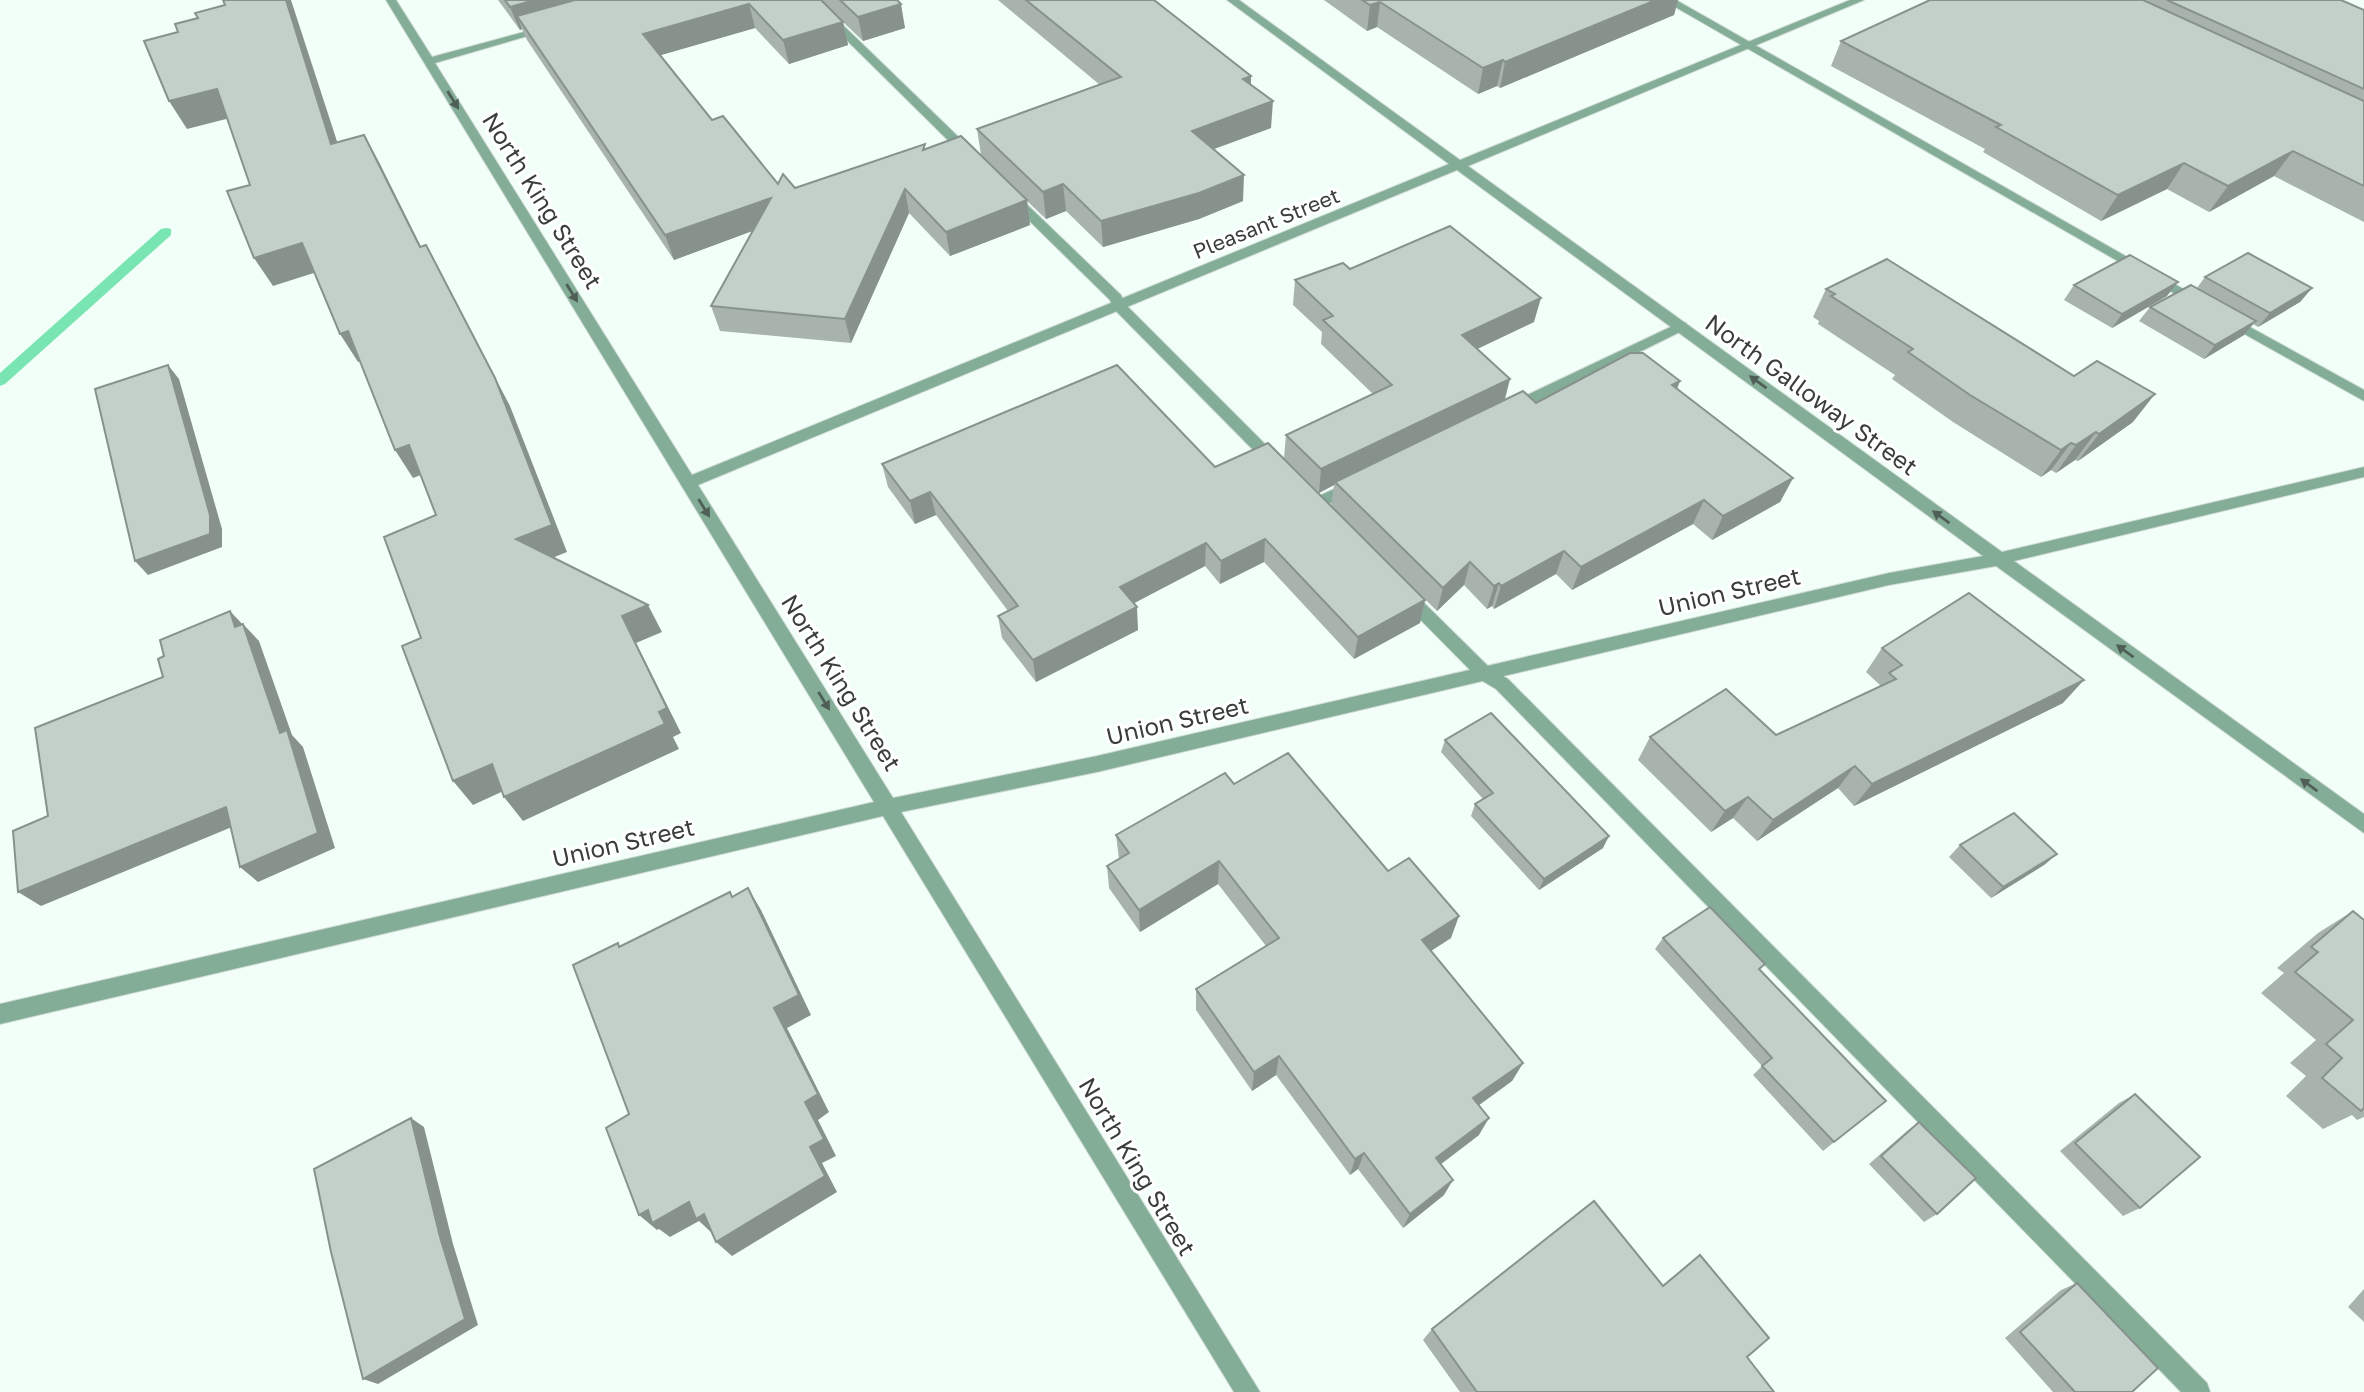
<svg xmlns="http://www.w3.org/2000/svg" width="2364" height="1392" viewBox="0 0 2364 1392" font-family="'Golos Text',sans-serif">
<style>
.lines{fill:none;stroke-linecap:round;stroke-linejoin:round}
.stream{fill:#79e5b2;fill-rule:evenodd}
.service-casing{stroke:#d1dcd6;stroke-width:2}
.minor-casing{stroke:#d1dcd6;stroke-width:2}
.service{fill:#83ad97;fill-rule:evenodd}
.minor{fill:#83ad97;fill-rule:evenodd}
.wall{fill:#a8b3ad}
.shaded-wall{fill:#88928d}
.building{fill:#c3d0c9;stroke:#88928d;stroke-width:2}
.oneway{fill:#4f5f57}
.labels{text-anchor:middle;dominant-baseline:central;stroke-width:6;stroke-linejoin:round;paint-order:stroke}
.far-street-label{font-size:21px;fill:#393e3b;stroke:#fff}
.street-label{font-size:24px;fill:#393e3b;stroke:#fff}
</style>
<rect width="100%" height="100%" fill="#f2fff8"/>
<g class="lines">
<path class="stream" d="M166,228l5,1v6l-166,149 -5,2v-13l161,-144z"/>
<g class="service-casing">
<g id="service">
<path d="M806,0h11l156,151v6h-8z"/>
<path d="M1663,0h13l532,303 -7,4 -5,-1z"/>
<path d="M1011,192l4,1 106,102 4,9 156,156 3,4 -3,4h-10l-157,-159 -4,-9 -103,-101 -2,-3z"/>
<path d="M2228,315l136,75v11l-141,-79v-6z"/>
<path d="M1681,322l5,1v6l-170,84 -5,1 -7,-5 2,-4z"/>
<path d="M1354,480l8,6 -3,4 -43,20 -8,-6 2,-4z"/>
<path d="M1407,590l6,2 78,77 17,10 699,704 3,9h-29l-685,-703 -17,-10 -78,-79 -2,-4 2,-4z"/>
</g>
</g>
<g class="minor-casing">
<path id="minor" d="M386,0h10l36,57 114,-31 6,3 -117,34 257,412 757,-311 -222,-164h12l221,160 390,-160h14l-396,166 534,386 362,-85v10l-350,84 350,253v19l-368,-267 -107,19 -792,187 -196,40 359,580h-26l-351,-576 -883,208v-20l874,-202zM1457,170l526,386 -94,17 -792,183 -204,42 -195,-313z"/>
</g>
<use href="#service" class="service"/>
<use href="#minor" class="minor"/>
</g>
<g class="wall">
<path d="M498,0h399l8,28 -42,13 -20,-19 5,23 -59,19 -34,-36 -95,27 52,65 66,64 17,4 131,-40 55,7 -4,-26 123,-44 -102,-85h156l97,76v9l20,43 -57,21 29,52 -44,18 -96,28 -37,-36 -20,8 -19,-18 3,24 -80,31 -41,-43 -58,130 -131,-12 -9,-25 41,-75 -78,29 -147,-220 -5,-11 -2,1z"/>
<path d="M1324,0h354l-4,15 -174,73 -3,-2 -19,8 -101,-67 -10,4z"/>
<path d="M1930,0h411l23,10v212l-90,-46 -65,36 -42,-23 -66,32 -118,-69 2,-3 -154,-83 10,-25z"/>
<path d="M1350,269l184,53 -57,27 28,51 31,3 141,-14 116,89 -13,24 -68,38 -19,-16 -121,66 -16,-16 -62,35 -2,-3 -5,3 -23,-24 -27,26 -106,-105 3,-21 -15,8 -35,-35 2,-23 87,-41 -52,-50 1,-12 -29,-27 2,-25z"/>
<path d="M2205,277l107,11 -12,14 -42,25 -5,-3 -9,11 -40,24 -65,-38 11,-14 47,-19z"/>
<path d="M2074,285l93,11 -55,32 -48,-28z"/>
<path d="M1826,289l307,133 -55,39 -3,-1 -19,13 -5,-3 -10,7 -88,-55 -61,-43 3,-4 -3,-2 -74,-49 1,-3 -6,-4z"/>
<path d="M882,464l333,3 210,133 -5,23 -66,36 -90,-97 -44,22 -15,-18 -71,37 4,27 -102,52 -34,-44 -4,-22 10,-5 -72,-96 -21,9 -27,-37z"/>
<path d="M1882,648l181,55 -209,103 -16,-18 -81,53 -24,-23 -22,14 -73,-72 12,-23 126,-2 102,-47 2,-3 -14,-13z"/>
<path d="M1445,740l158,108 -64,42 -68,-74 4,-12 8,-5 -42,-47z"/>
<path d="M1234,784l154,87 63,67 -20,13 92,112 -11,18 -33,24v30l-38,29 3,31 -41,33 -45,-59 -8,6 -74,-100 -24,16 -56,-81v-21l70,-43 -48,-62 -78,48 -31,-44 -2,-22 12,-7 -3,-24z"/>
<path d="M1960,845l97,9 -13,11 -53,33 -42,-41z"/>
<path d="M2353,911l11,9v197l-7,3 -5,-5 -29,14 -37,-33 20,-20 -16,-13 26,-23 -55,-47 23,-20 -7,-5 41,-35z"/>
<path d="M1663,938l97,32 126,131 -63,50 -70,-76 9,-9 -107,-117z"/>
<path d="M2135,1094l5,114 -17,8 -63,-65 59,-48z"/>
<path d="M1919,1122l18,92 -13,8 -55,-58 38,-33z"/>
<path d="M1700,1255l47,102 27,35h-314l-37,-52 9,-11 231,-44z"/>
<path d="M2077,1283l55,109h-79l-48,-54 56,-48z"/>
<path d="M2364,1289v33l-16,-15z"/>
</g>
<g class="shaded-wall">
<path d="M286,0h5l56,172 -16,-28z"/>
<path d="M535,0h94l-112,16 5,13 -2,1 -10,-23z"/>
<path d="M1656,0h22l-4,15 -174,73 5,-26z"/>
<path d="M1380,2l-3,25 -10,4 3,-26z"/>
<path d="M749,4l6,24 -104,30 -8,-24z"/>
<path d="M901,4l4,24 -42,13 -5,-24z"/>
<path d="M843,22l5,23 -59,19 -6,-24z"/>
<path d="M1503,60l-6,26 -19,8 5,-26z"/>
<path d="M1251,76l-1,26 -7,-23z"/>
<path d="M217,89l17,28 -47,12 -18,-28z"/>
<path d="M1273,101l-2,27 -79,29v-26z"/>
<path d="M364,135l15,27 56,113 -15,-28z"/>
<path d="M2293,151l-19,25 -65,36 19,-26z"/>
<path d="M2184,163l-17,26 -66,32 17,-26z"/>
<path d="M1244,175l-1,26 -44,18 -96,28 -2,-26z"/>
<path d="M1063,184l3,27 -20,8 -3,-27z"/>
<path d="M905,189l4,24 -58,130 -6,-24z"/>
<path d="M771,198l6,24 -103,38 -9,-25z"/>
<path d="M1027,200l3,25 -80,31 -4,-24z"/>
<path d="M302,243l18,28 -47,15 -19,-28z"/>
<path d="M426,245l84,161 57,146 -35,14 -16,-27z"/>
<path d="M2178,282l-11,14 -55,32 10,-14z"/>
<path d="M2312,288l-12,14 -42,25 12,-14z"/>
<path d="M1541,298l-7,24 -78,37 6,-24z"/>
<path d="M2256,321l-12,14 -40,24 11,-14z"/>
<path d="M348,331l18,28 -8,3 -18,-28z"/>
<path d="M168,365l11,14 43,150v18l-74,28 -13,-14z"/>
<path d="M1510,379l-6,24 -169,79 -1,3 -15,8 2,-24z"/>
<path d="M1680,381l-9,24 1,-20z"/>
<path d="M2155,394l-22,28 -55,39 21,-27z"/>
<path d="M2096,432l-21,28 -19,13 20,-28z"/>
<path d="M2071,443l-20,27 -10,7 20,-27z"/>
<path d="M409,445l17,28 -13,5 -18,-28z"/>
<path d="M1793,478l-13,24 -68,38 11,-24z"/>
<path d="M930,492l6,23 -21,9 -5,-23z"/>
<path d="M1704,500l-11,24 -121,66 9,-23z"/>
<path d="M1265,539l-1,23 -44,22 1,-23z"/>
<path d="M1206,543l-1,23 -84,44 -1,-23z"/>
<path d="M1564,551l-8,23 -62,35 7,-23z"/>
<path d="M1470,562l-6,23 -27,26 6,-23z"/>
<path d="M1499,583l-7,23 -5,3 7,-23z"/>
<path d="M1425,600l-5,23 -66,36 4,-22z"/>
<path d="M648,605l14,27 -26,11 45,90 -8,4 6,12 -156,72 -19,-24 155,-85 -37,-96z"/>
<path d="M1137,607l1,23 -102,52 -3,-22z"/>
<path d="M230,611l15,16 -2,-3 16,17 33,94 11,12 32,101 -77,34 -18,-15 40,-134 -45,-106z"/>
<path d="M2084,680l-21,23 -209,103 18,-22z"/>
<path d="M492,764l18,24 -37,17 -20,-24z"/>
<path d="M1855,766l-17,22 -81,53 16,-21z"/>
<path d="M1748,797l-15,21 -22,14 14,-21z"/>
<path d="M226,807l18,15 -203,84 -23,-14z"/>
<path d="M1609,836l-6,12 -64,42 5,-11z"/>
<path d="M2057,854l-13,11 -53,33 12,-11z"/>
<path d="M1219,861l-1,23 -78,48 -1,-22z"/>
<path d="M748,888l13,22 50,105 -24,13 42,84 -11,8 18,36 -14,7 15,29 -105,64 -16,-14 94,-95 -5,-45 -31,-94z"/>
<path d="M1459,916l-8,22 -36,23 7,-21z"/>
<path d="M1279,1056l-3,19 -24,16 2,-19z"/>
<path d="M1523,1063l-11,18 -48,35 9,-18z"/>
<path d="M411,1118l13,9 29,117 25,81 -100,59 -15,-5 77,-142z"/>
<path d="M1489,1118l-10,17 -51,39 8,-16z"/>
<path d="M1364,1153l-6,16 -8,6 5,-16z"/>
<path d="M1453,1180l-9,15 -41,33 7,-14z"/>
<path d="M689,1202l15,12 9,20 -14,-13 -29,16 -11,-8 -2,1 -18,-15 9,-5z"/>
</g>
<g class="building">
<path d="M223,0h63l45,144 33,-9 56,112 6,-2 69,133 57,147 -36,14 132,66 -26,11 45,92 -8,4 6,12 -161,73 -12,-33 -39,17 -51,-135 19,-8 -37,-101 52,-22 -27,-70 -14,5 -47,-119 -8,3 -38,-91 -48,15 -27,-67 23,-6 -33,-96 -48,12 -25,-60 34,-9 -3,-8 23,-6 -3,-5 30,-8z"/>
<path d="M505,0h30l-25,7z"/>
<path d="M575,0h246l22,22 -60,18 -34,-36 -106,30 69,86 11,-4 55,68 5,-10 12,14 130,-44 -2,6 38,-14 66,64 -81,32 -41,-43 -60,130 -134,-13 60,-108 -106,37 -148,-219z"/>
<path d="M840,0h57l4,4 -43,13z"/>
<path d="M1026,0h128l97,76 -8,3 30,22 -81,30 52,44 -45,18 -98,28 -38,-37 -20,8 -66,-63 144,-52z"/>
<path d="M1362,0h294l-151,62 -2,-2 -20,8 -103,-66 -10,3z"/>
<path d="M1930,0h213l221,101v85l-71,-35 -65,35 -44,-23 -66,32 -122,-68 5,-2 -160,-84z"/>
<path d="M2167,0h174l23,10v79z"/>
<path d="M1450,226l91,72 -79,37 48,44 -189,90 -35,-34 106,-50 -69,-65 10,-4 -38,-36 48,-17 7,6z"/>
<path d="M2248,253l64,35 -42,25 -65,-36z"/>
<path d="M2130,255l48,27 -56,32 -48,-29z"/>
<path d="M1887,259l187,117 23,-15 58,33 -56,40 -3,-2 -20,13 -5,-2 -10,7 -91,-55 -62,-43 5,-3 -6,-4 -76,-49 4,-2 -9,-5z"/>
<path d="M2191,285l65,36 -41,24 -65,-38z"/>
<path d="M1630,353h13l37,28 -8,4 121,93 -70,38 -19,-16 -123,67 -17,-16 -63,35 -2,-3 -5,3 -24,-24 -27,26 -108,-106 188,-91 13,12z"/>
<path d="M168,365l42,150v19l-75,27 -40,-172z"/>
<path d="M1117,365l98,102 53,-24 157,157 -67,37 -93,-98 -44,22 -15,-18 -86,44 17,20 -104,53 -35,-44 20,-10 -88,-114 -20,9 -28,-37z"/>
<path d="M1969,593l115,87 -212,104 -17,-18 -82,54 -25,-23 -23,14 -75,-74 76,-48 50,46 120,-56 -7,-6 13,-8 -20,-17z"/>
<path d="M230,611l5,16 8,-3 37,109 7,-3 31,103 -78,34 -14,-60 -208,85 -5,-61 35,-15 -13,-88 128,-51 -5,-18 6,-3 -4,-16z"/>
<path d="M1491,713l118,123 -65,43 -69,-75 18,-11 -48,-53z"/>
<path d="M1288,753l100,118 21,-13 50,58 -37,24 101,123 -50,35 16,20 -53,40 17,22 -43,34 -46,-61 -9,6 -76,-103 -25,16 -58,-83 83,-51 -60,-77 -80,49 -32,-44 22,-13 -13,-18 109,-62 9,11z"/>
<path d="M2014,813l43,41 -54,33 -43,-42z"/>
<path d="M748,888l51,107 -25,13 44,86 -13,8 19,37 -14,8 15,29 -109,66 -12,-28 -8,5 -7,-17 -37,21 -4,-13 -9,5 -33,-87 23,-14 -56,-149 45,-22 1,4 111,-55 2,5z"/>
<path d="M1710,907l55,57 -6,5 127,132 -52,41 -72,-76 10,-8 -109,-120z"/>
<path d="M2353,911l11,9v188l-3,3 -39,-33 20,-20 -16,-14 27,-24 -58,-48 23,-20 -7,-5z"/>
<path d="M2135,1094l65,63 -60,51 -65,-65z"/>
<path d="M411,1118l29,119 25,82 -102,60 -32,-127 -17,-83z"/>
<path d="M1919,1122l57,56 -39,36 -56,-58z"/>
<path d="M1594,1201l69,85 37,-31 69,83 -22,19 27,35h-297l-45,-63z"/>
<path d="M2077,1283l81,85 -26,24h-57l-55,-60z"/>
</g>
<defs><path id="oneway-solid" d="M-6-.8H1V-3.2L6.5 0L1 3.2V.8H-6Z" transform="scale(1.75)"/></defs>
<g class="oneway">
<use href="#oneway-solid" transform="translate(453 100) rotate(58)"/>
<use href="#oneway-solid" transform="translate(572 293) rotate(58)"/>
<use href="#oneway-solid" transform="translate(1758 382) rotate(-144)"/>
<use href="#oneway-solid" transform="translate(704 508) rotate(58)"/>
<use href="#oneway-solid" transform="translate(1941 517) rotate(-144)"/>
<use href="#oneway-solid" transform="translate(2125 651) rotate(-144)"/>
<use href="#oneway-solid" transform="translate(824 701) rotate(58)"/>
<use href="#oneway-solid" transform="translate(2309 785) rotate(-144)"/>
</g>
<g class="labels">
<g class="far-street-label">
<text transform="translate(1266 223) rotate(-22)">Pleasant Street</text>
</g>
<g class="street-label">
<text transform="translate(543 200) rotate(58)">North King Street</text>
<text transform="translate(1812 394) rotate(36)">North Galloway Street</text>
<text transform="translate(1729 591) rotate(-13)">Union Street</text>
<text transform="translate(842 682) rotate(58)">North King Street</text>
<text transform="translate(1177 720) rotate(-13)">Union Street</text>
<text transform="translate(623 842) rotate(-13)">Union Street</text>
<text transform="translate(1138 1166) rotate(59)">North King Street</text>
</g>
</g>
</svg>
